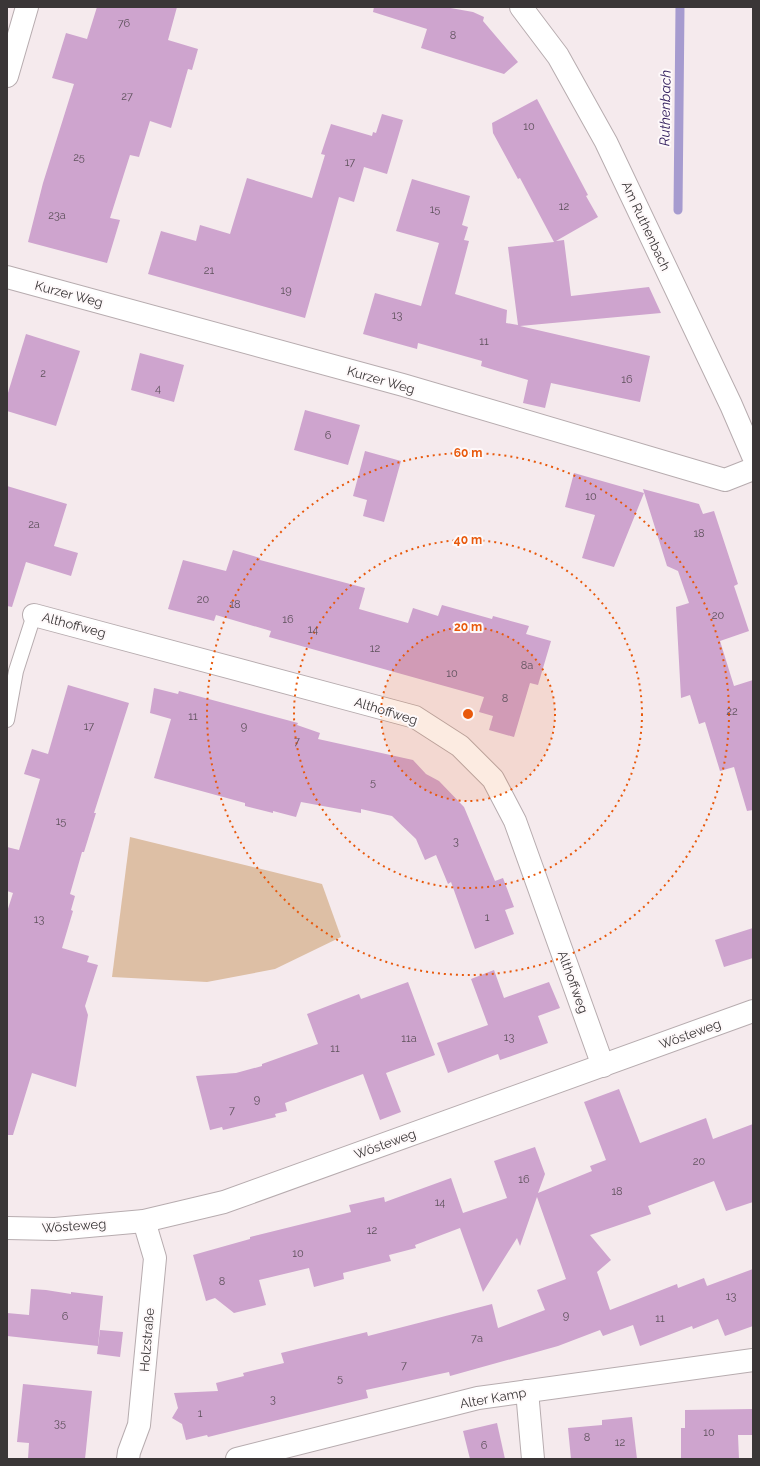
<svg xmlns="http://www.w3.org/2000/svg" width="760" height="1466" viewBox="0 0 760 1466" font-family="Raleway,sans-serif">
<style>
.green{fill:#ddbfa5}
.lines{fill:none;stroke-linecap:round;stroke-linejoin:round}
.stream{stroke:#a69bcf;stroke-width:9}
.building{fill:#cea4ce}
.lane-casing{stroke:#b7acaf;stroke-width:16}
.street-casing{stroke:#b7acaf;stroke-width:24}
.secondary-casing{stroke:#b7acaf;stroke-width:24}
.lane{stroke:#fff;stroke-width:14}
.street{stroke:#fff;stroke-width:22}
.secondary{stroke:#fff;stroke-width:22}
.ring{fill:none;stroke:#e8590c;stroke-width:2;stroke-dasharray:2 4}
.labels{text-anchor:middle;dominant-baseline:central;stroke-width:4;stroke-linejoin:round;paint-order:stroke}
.number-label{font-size:11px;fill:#5f525d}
.street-label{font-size:13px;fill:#3a3637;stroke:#fef9fa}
.water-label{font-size:14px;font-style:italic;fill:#34205f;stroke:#fef9fa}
.centre{fill:#e8590c;stroke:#fef9fa;stroke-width:2}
.ring-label{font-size:12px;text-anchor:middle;font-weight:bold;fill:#e8590c;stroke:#fef9fa;stroke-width:4;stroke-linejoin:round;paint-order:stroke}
</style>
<rect width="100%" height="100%" fill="#f5eaed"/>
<path class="green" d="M130,837l192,47 19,53 -66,32 -68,13 -95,-5z"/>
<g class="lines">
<path class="stream" d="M678,210l2,-203"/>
</g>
<g class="building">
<path d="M97,7h80l-9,33 30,9 -6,21 -4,-1 -17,59 -21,-7 -11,36 -9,-2 -20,63 10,2 -13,43 -79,-21 15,-59 31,-99 -22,-6 14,-45 21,6z"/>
<path d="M374,7h71l28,5 11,5 -1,4 35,41 -14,12 -83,-26 6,-19 -54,-17z"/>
<path d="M537,99l51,96 -2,1 12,21 -42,24 8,-1 7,56 78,-9 12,26 -141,13 130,30 -10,46 -89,-19 -6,25 -22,-5 5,-23 -47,-14 1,-5 -64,-18 -1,6 -54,-15 12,-41 46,13 18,-63 -43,-12 16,-52 58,17 -8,29 6,2 -4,13 5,1 -14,53 52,16 -1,13 12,2 -10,-78 46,-5 -34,-64 -2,1 -25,-46 -1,-10z"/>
<path d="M382,114l21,6 -16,54 -23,-7 -10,35 -15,-5 -34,121 -157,-44 13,-43 35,10 4,-16 30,9 17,-56 65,20 13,-43 -4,-1 10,-30 41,12 1,-4 3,1z"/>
<path d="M26,334l54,17 -24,75 -49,-15v-15z"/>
<path d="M140,353l44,12 -10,37 -43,-12z"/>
<path d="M305,410l55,15 -12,40 -54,-15z"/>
<path d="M365,451l36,10 -17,61 -21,-6 4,-16 -14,-4z"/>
<path d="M574,473l70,20 -30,74 -32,-9 13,-43 -30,-8z"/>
<path d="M7,486l60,18 -13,42 24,7 -7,23 -45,-14 -14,45 -5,-1z"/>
<path d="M643,489l56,15 4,10 11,-3 24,73 -4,2 15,45 -29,10 14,45 19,-6v130l-6,1 -13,-44 -14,4 -15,-49 -6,2 -9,-29 -9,3 -5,-91 13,-4 -11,-32 -11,-5z"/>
<path d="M233,550l27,8v2l105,28 -6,21 49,14 5,-15 25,8 4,-11 50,14 1,-3 36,10 -3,8 25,7 -13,44 -8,-2 -16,54 -25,-7 4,-14 -14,-4 5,-15 -215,-60 2,-6 -55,-16 -2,6 -46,-12 15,-49 43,11z"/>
<path d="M68,685l61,18 -35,110h2l-12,39h-2l-12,42 5,2 -4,14 2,1 -11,37 27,8 -2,6 11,3 -13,41 3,9 -12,72 -44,-14 -19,62h-6v-223l6,-19 -6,-2v-44l12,3 21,-71 -16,-5 8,-25 16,5z"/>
<path d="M154,688l24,6 1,-3 119,32 -1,2 23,8 -2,6 95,21 13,14 13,7 25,26 31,74 8,-3 11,29 -9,3 9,24 -39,15 -24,-67 -3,2 -12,-29 -11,5 -9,-21 -24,-23 -31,-7v4l-60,-11 -5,15 -23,-6v2l-28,-7v-3l-91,-25 17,-59 -21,-6z"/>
<path d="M753,928v30l-29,9 -9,-27z"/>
<path d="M494,970l10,28 45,-16 11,26 -22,8 10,27 -48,17 -2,-6 -50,19 -11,-30 51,-18 -17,-46z"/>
<path d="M408,982l27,73 -49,18 15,39 -21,8 -17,-46 -78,29 2,8 -12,3 1,3 -53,13 -1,-3 -12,3 -14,-54 40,-3 26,-7v-2l56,-20 -11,-30 52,-20 2,5z"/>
<path d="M619,1089l21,54 66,-25 7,21 40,-15v78l-27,9 -12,-30 -66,25 3,8 -61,21 21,25 -14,12 13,38 67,-26 1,4 26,-10 3,8 46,-17v57l-28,10 -7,-17 -25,10 -1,-3 -52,20 -7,-21 -30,11 -3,-6 -42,16 -108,30 -1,-4 -83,18 2,8 -160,39 -1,-2 -21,5 -4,-16 -10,-6 6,-10 -4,-15 44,-2 -2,-8 28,-7 -1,-3 41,-10 -3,-10 86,-21 1,4 124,-32 6,24 47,-18 -8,-20 29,-11 -29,-82 -17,49 -3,-8 -34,54 -23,-64 -45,17 1,3 -27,7 2,6 -48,12 1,6 -30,8 -5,-19 -50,12 7,25 -32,8 -19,-15 -9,3 -13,-46 57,-16v-2l101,-25 -2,-7 35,-8 1,5 66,-24 12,35 44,-15 -13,-37 41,-14 10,27 -7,19 54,-22 -2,-5 16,-6 -22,-58z"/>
<path d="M31,1289l15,1 25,4v-2l32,4 -5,50 -91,-10v-23l22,2z"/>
<path d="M100,1330l23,2 -3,25 -23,-3z"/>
<path d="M23,1384l69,7 -7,68h-57l1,-16 -12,-1z"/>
<path d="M753,1409v26h-15l1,24h-58v-31h4v-18z"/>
<path d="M632,1417l5,42h-66l-3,-31 34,-3v-5z"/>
<path d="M497,1423l8,36h-35l-7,-28z"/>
</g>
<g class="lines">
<g class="lane-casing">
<path id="lane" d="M7,720l9,-49 18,-56"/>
</g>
<g class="street-casing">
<g id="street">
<path d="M521,7l37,49 48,86 125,263 22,51"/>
<path d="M7,277l396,108 322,95 28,-11"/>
<path d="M34,615l381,102 45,29 33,33 22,42 88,245"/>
<path d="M7,1228l48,1 89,-8 80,-19 529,-191"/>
<path d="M527,1391l6,68"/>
<path d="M128,1459l1,-7 10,-27 16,-167 -11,-37"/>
<path d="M237,1459l241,-61 275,-38"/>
</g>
</g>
<g class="secondary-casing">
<path id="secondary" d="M7,76l20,-69"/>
</g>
<use href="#lane" class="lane"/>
<use href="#street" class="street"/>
<use href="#secondary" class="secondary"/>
</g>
<circle cx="468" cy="714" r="87" fill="#e8590c" fill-opacity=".12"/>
<g class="ring">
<circle cx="468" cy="714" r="87"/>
<circle cx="468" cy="714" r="174"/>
<circle cx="468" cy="714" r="261"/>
</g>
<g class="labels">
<g class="number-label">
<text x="124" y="23">76</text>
<text x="453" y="35">8</text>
<text x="127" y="96">27</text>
<text x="529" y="126">10</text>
<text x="79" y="157">25</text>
<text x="350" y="162">17</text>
<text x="564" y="206">12</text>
<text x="435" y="209">15</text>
<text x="57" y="215">23a</text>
<text x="209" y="270">21</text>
<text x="286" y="290">19</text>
<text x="397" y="315">13</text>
<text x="484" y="341">11</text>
<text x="43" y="373">2</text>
<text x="627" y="379">16</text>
<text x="158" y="388">4</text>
<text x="328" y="435">6</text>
<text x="591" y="496">10</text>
<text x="34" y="524">2a</text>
<text x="699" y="533">18</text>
<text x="203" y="599">20</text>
<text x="235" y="604">18</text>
<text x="718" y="615">20</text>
<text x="288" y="619">16</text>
<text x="313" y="629">14</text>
<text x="375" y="648">12</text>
<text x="527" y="665">8a</text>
<text x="452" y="673">10</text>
<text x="505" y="698">8</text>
<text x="732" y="711">22</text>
<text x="193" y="716">11</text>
<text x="89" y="726">17</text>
<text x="244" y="726">9</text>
<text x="297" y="741">7</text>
<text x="373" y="782">5</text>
<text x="61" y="821">15</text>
<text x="456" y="841">3</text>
<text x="487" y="917">1</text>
<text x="39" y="919">13</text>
<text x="509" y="1037">13</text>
<text x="409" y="1038">11a</text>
<text x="335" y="1048">11</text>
<text x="257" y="1099">9</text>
<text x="232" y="1110">7</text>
<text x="699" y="1161">20</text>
<text x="524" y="1179">16</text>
<text x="617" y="1191">18</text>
<text x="440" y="1202">14</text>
<text x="372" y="1230">12</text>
<text x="298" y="1253">10</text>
<text x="222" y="1281">8</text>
<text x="731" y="1296">13</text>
<text x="566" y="1315">9</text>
<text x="65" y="1316">6</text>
<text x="660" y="1318">11</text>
<text x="477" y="1338">7a</text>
<text x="404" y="1365">7</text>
<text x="340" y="1378">5</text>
<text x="273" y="1399">3</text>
<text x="200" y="1413">1</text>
<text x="60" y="1423">35</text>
<text x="709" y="1432">10</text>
<text x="587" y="1437">8</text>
<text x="620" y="1442">12</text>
<text x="484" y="1445">6</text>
</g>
<g class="street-label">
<text transform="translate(646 226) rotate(65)">Am Ruthenbach</text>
<text transform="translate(69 294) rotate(15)">Kurzer Weg</text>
<text transform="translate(381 380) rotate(16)">Kurzer Weg</text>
<text transform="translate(74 625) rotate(15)">Althoffweg</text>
<text transform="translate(386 711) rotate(17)">Althoffweg</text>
<text transform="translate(573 982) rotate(70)">Althoffweg</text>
<text transform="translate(690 1034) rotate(-20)">Wösteweg</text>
<text transform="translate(385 1144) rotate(-20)">Wösteweg</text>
<text transform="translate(74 1226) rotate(-4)">Wösteweg</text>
<text transform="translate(147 1340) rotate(-85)">Holzstraße</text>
<text transform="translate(493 1398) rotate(-10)">Alter Kamp</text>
</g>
<g class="water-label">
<text transform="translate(665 108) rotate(-89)">Ruthenbach</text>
</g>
</g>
<circle cx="468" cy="714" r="6" class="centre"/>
<g class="ring-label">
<text x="468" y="457">60 m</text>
<text x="468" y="544">40 m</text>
<text x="468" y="631">20 m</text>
</g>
<rect width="760" height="1466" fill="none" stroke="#3a3637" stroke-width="16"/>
</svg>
